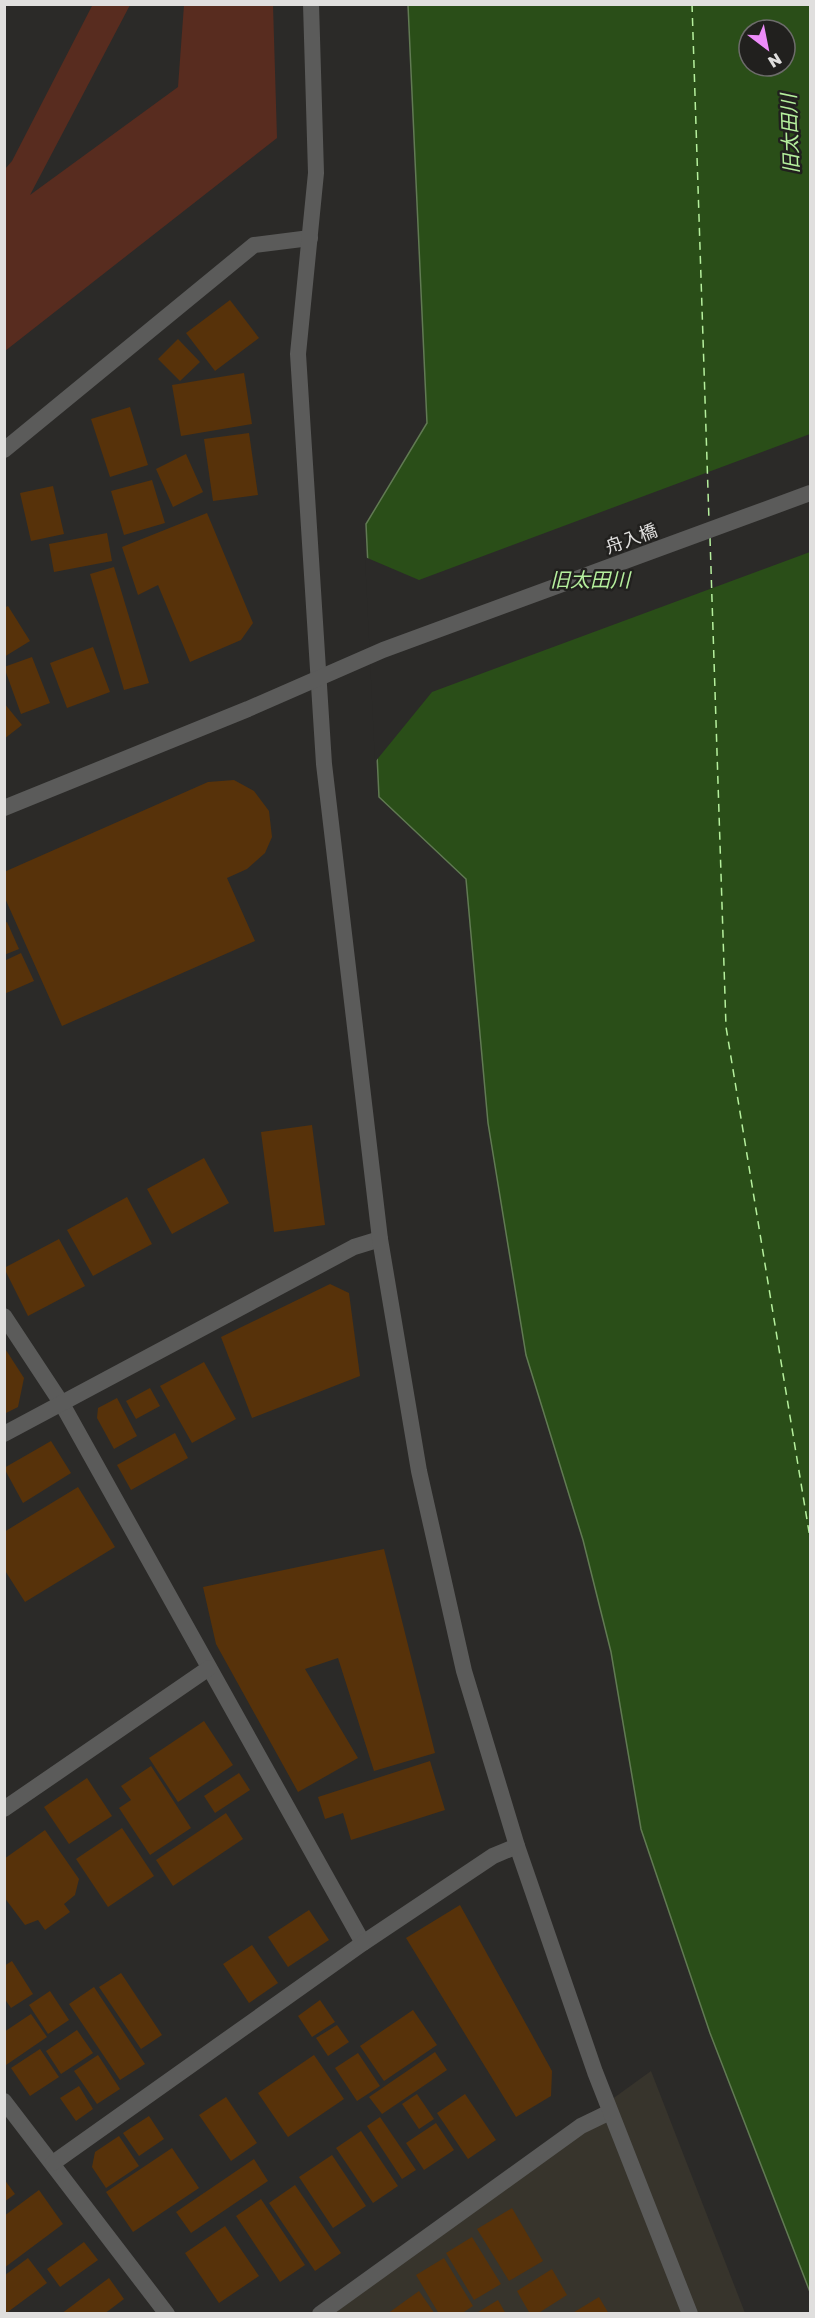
<svg xmlns="http://www.w3.org/2000/svg" width="815" height="2318" viewBox="0 0 815 2318" font-family="'Golos Text','Noto Sans JP',sans-serif">
<style>
.built{fill:#37342c}
.green{fill:#582c1f}
.water{fill:#2a4e18;stroke:#617a53;stroke-width:1.5;fill-rule:evenodd}
.pier{fill:#2b2a28}
.lines{fill:none;stroke-linecap:round;stroke-linejoin:round}
.ferry{stroke:#b5ef9d;stroke-width:1.5;stroke-dasharray:8 6;stroke-linecap:butt}
.building{fill:#57320a}
.minor{stroke:#5b5b5a;stroke-width:16}
.tertiary{stroke:#5b5b5a;stroke-width:16}
.labels{text-anchor:middle;dominant-baseline:central;stroke-width:5;stroke-linejoin:round;paint-order:stroke}
.street-label{font-size:18px;fill:#e0dfde;stroke:#21201e}
.water-label{font-size:20px;font-style:italic;fill:#b5ef9d;stroke:#21201e}
</style>
<rect width="100%" height="100%" fill="#2b2a28"/>
<path class="built" d="M651,2071l94,242 -430,1z"/>
<path class="green" d="M93,4l37,1 -100,190 148,-108 6,-82h89l4,133 -272,213v-182l7,-8z"/>
<path class="water" d="M408,5h402v2287l-100,-259 -69,-204 -30,-177 -28,-112 -57,-185 -38,-232 -22,-244 -87,-82 -13,-273 61,-101zM749,30h36v36h-36z"/>
<path class="pier" d="M810,434v118l-378,140 -57,70 -10,-205 54,23z"/>
<g class="lines">
<g class="ferry">
<path d="M692,4l17,517"/>
<path d="M710,538l16,489 84,511"/>
</g>
</g>
<g class="building">
<path d="M230,300l29,38 -44,33 -29,-38z"/>
<path d="M178,339l22,23 -20,19 -22,-22z"/>
<path d="M244,373l8,51 -71,12 -9,-51z"/>
<path d="M130,407l18,58 -38,12 -19,-58z"/>
<path d="M249,433l9,62 -45,6 -9,-62z"/>
<path d="M186,454l17,38 -30,15 -17,-38z"/>
<path d="M152,480l13,43 -41,12 -13,-44z"/>
<path d="M53,486l11,48 -33,7 -11,-48z"/>
<path d="M207,513l46,110 -12,17 -51,22 -32,-77 -20,10 -16,-48z"/>
<path d="M107,533l5,28 -58,11 -5,-28z"/>
<path d="M114,567l35,116 -25,7 -34,-116z"/>
<path d="M8,606l22,35 -26,16v-49z"/>
<path d="M93,647l17,45 -43,16 -17,-45z"/>
<path d="M32,657l18,46 -29,11 -17,-47z"/>
<path d="M4,703l18,22 -18,14z"/>
<path d="M234,780l20,11 15,20 3,26 -7,16 -18,16 -20,9 28,63 -193,85 -58,-130v-24l204,-90z"/>
<path d="M7,922l12,27 -15,6v-32z"/>
<path d="M21,953l13,28 -30,13v-33z"/>
<path d="M312,1125l13,100 -51,7 -13,-100z"/>
<path d="M204,1158l25,45 -57,31 -25,-45z"/>
<path d="M127,1197l25,47 -59,32 -26,-46z"/>
<path d="M59,1239l26,47 -57,30 -24,-48z"/>
<path d="M330,1284l19,9 11,83 -108,42 -31,-81z"/>
<path d="M4,1347l20,31 -6,29 -14,7z"/>
<path d="M204,1362l32,57 -44,24 -32,-57z"/>
<path d="M150,1388l10,18 -24,13 -10,-18z"/>
<path d="M117,1398l20,38 -23,13 -17,-31 1,-10z"/>
<path d="M175,1433l13,25 -57,32 -14,-25z"/>
<path d="M51,1441l20,32 -48,30 -19,-35z"/>
<path d="M78,1487l37,60 -90,55 -21,-33v-37z"/>
<path d="M384,1549l51,204 -61,18 -36,-113 -33,11 53,89 -60,34 -82,-148 -13,-57z"/>
<path d="M204,1721l29,44 -55,37 -29,-44z"/>
<path d="M430,1761l15,49 -94,30 -8,-27 -18,6 -7,-22z"/>
<path d="M151,1766l40,62 -41,27 -31,-47 12,-8 -10,-14z"/>
<path d="M239,1773l11,17 -35,23 -11,-17z"/>
<path d="M87,1778l25,38 -43,28 -25,-37z"/>
<path d="M226,1813l17,26 -70,47 -17,-26z"/>
<path d="M122,1828l32,48 -46,31 -32,-48z"/>
<path d="M45,1830l34,49 -4,16 -11,9 6,8 -25,18 -7,-10 -13,5 -21,-28v-38z"/>
<path d="M460,1905l92,166 -1,25 -35,21 -110,-179z"/>
<path d="M309,1910l20,30 -41,27 -20,-30z"/>
<path d="M252,1945l26,38 -29,20 -26,-39z"/>
<path d="M12,1961l21,33 -22,14 -7,-10v-32z"/>
<path d="M121,1973l41,62 -21,14 -42,-62z"/>
<path d="M94,1987l51,77 -25,16 -51,-76z"/>
<path d="M50,1991l19,29 -21,14 -19,-29z"/>
<path d="M320,2000l15,22 -23,15 -14,-21z"/>
<path d="M413,2010l24,35 -53,36 -24,-35z"/>
<path d="M31,2014l16,23 -41,28 -2,-33z"/>
<path d="M337,2025l12,17 -21,14 -12,-18z"/>
<path d="M77,2030l16,23 -32,21 -15,-23z"/>
<path d="M40,2049l19,28 -29,19 -19,-28z"/>
<path d="M435,2052l12,18 -65,44 -13,-17z"/>
<path d="M358,2053l22,33 -23,15 -22,-33z"/>
<path d="M98,2055l22,34 -23,15 -23,-33z"/>
<path d="M314,2055l30,44 -56,38 -30,-44z"/>
<path d="M79,2086l14,23 -17,12 -16,-23z"/>
<path d="M417,2094l17,25 -15,10 -17,-25z"/>
<path d="M465,2094l31,46 -28,19 -31,-46z"/>
<path d="M226,2097l31,46 -26,18 -32,-46z"/>
<path d="M149,2116l15,23 -25,17 -16,-23z"/>
<path d="M380,2117l36,53 -14,9 -35,-53z"/>
<path d="M436,2123l18,27 -30,20 -18,-27z"/>
<path d="M361,2131l37,55 -25,17 -37,-55z"/>
<path d="M119,2136l20,30 -33,22 -14,-21 3,-15z"/>
<path d="M172,2148l27,40 -66,44 -27,-40z"/>
<path d="M332,2155l34,51 -33,22 -34,-51z"/>
<path d="M254,2159l14,22 -77,52 -15,-21z"/>
<path d="M4,2179l11,15 -11,8z"/>
<path d="M295,2185l46,68 -26,18 -46,-68z"/>
<path d="M39,2190l24,34 -59,44v-52z"/>
<path d="M261,2199l44,66 -25,17 -44,-66z"/>
<path d="M512,2208l31,53 -34,20 -32,-52z"/>
<path d="M225,2226l34,50 -40,27 -34,-50z"/>
<path d="M472,2237l29,47 -27,16 -28,-47z"/>
<path d="M84,2242l14,18 -38,27 -13,-18z"/>
<path d="M28,2258l19,25 -42,31v-39z"/>
<path d="M444,2258l29,48 -12,8h-22l-23,-39z"/>
<path d="M552,2269l15,26 -30,19h-7l-13,-23z"/>
<path d="M109,2278l15,21 -20,15h-43z"/>
<path d="M419,2291l16,23h-48z"/>
<path d="M599,2297l10,17h-38z"/>
<path d="M498,2300l8,14h-31z"/>
</g>
<g class="lines">
<g class="minor">
<path d="M4,450l250,-205 56,-7"/>
<path d="M4,1316l58,88 301,539"/>
<path d="M4,1434l350,-187 26,-8"/>
<path d="M4,1809l205,-141"/>
<path d="M4,2101l163,213"/>
<path d="M53,2163l310,-220 130,-87 24,-10"/>
<path d="M320,2314l261,-188 29,-14"/>
</g>
<g class="tertiary">
<path d="M311,4l5,169 -18,181 26,410 56,475 39,232 45,200 53,175 78,226 95,242"/>
<path d="M4,808l244,-99 135,-59 427,-157"/>
</g>
</g>
<g class="labels">
<g class="street-label">
<text transform="translate(631 538) rotate(-20)">舟入橋</text>
</g>
<g class="water-label">
<text transform="translate(789 134) rotate(-92)">旧太田川</text>
<text x="590" y="579">旧太田川</text>
</g>
</g>
<rect width="815" height="2318" fill="none" stroke="#e0dfde" stroke-width="12"/>
<g transform="translate(767 48) rotate(148)"><circle r="28" fill="#21201e" stroke="#6d6c6b" stroke-width="1.5"/>
<path d="M0-4.5L10 22L0 15L-10 22Z" fill="#ed8cf9"/>
<text y="-9" font-size="16" font-weight="bold" text-anchor="middle" fill="#e0dfde">N</text>
</g>
</svg>
